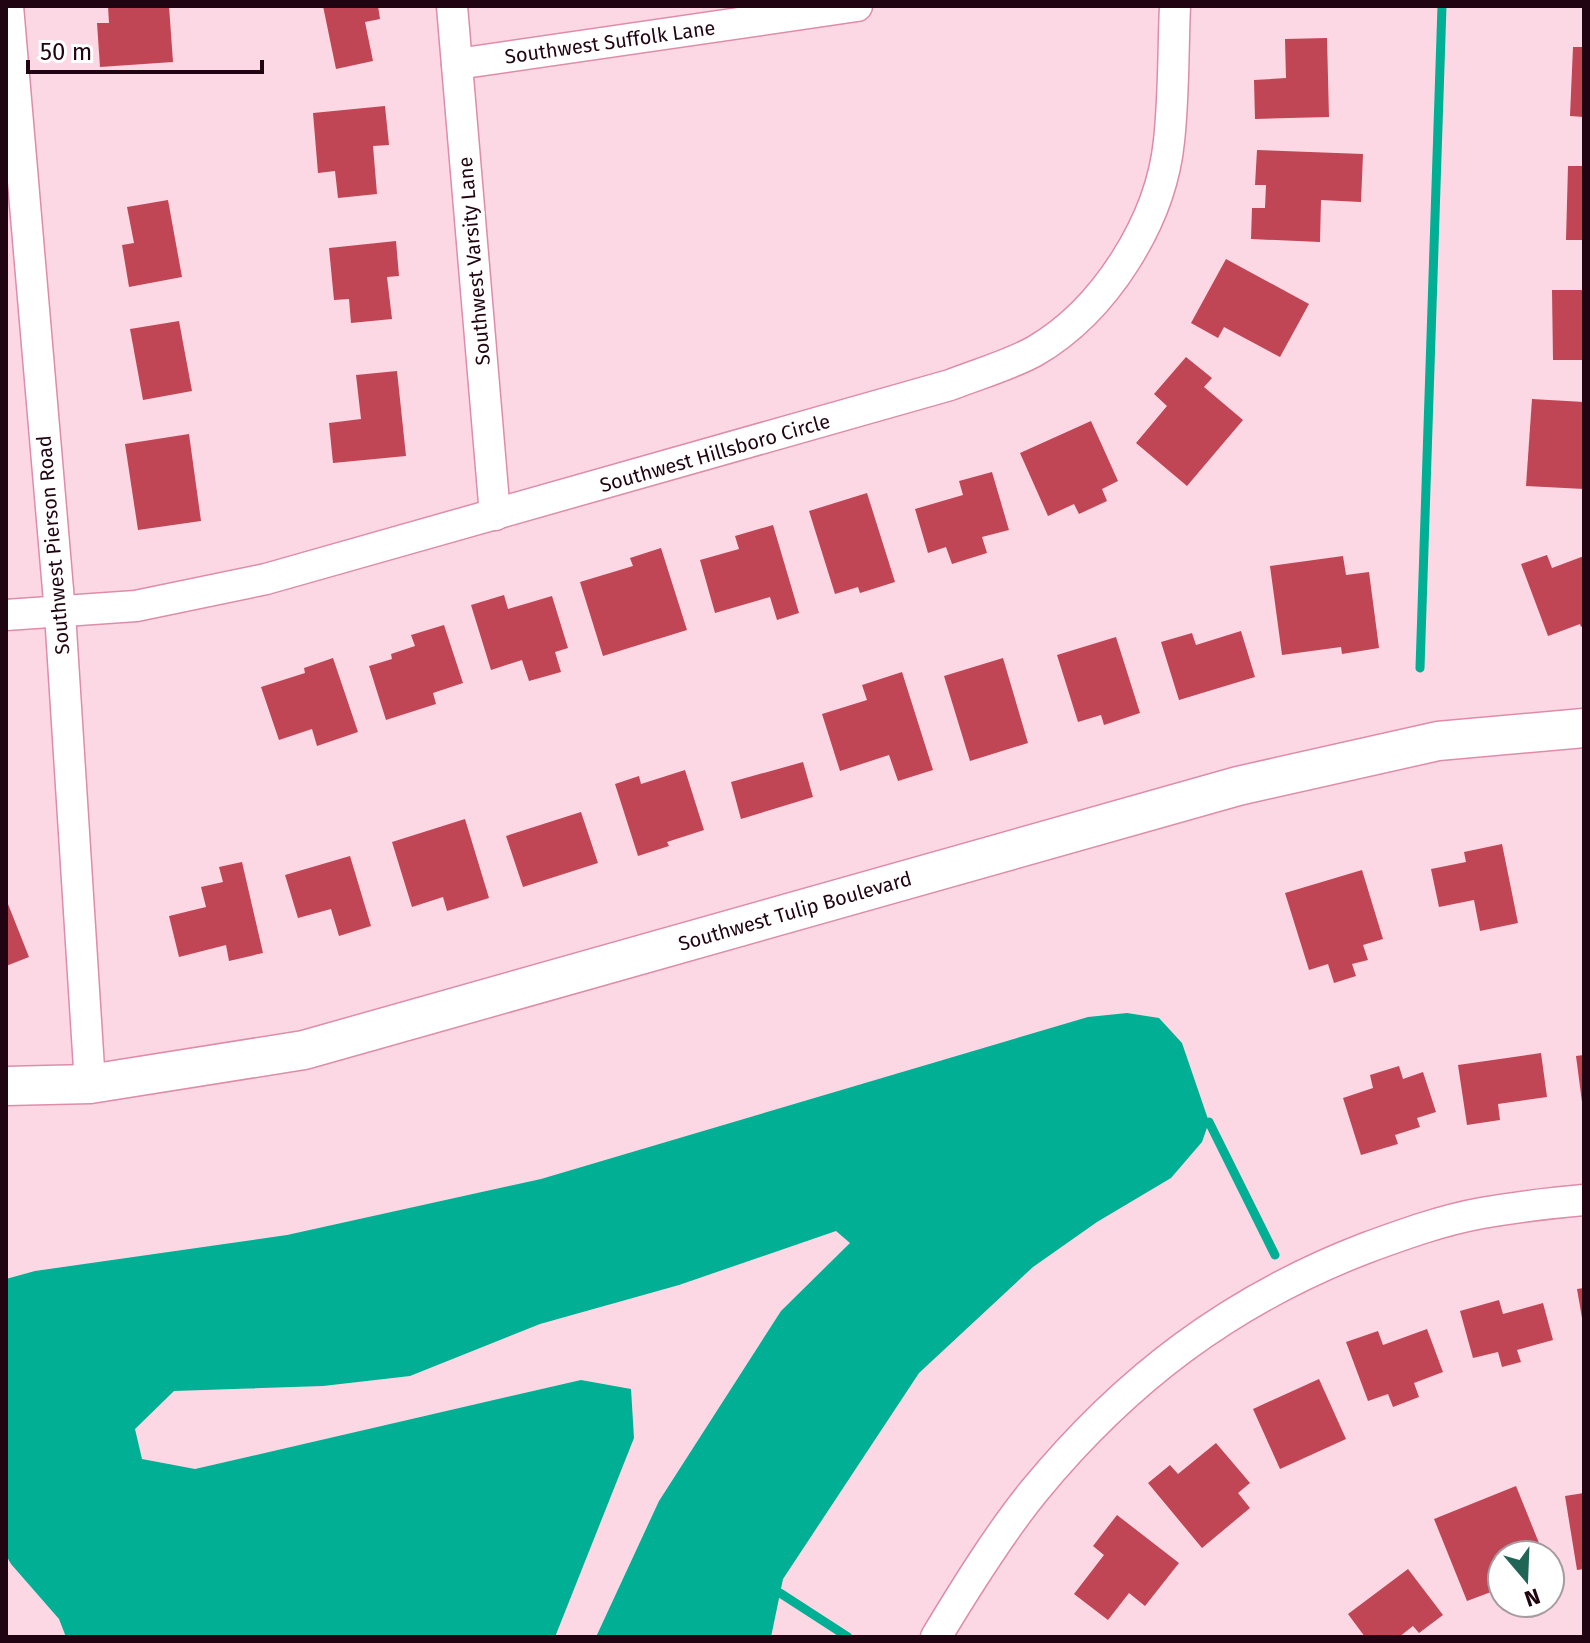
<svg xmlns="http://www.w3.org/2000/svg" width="1590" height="1643" viewBox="0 0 1590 1643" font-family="'Fira Sans',sans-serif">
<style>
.water{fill:#00af94}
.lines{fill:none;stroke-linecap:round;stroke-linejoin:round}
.stream{stroke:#00af94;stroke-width:9}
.building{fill:#c04555}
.minor-casing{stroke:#df8cab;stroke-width:33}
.tertiary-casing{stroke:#df8cab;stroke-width:41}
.minor{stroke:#fff;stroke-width:30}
.tertiary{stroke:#fff;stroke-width:38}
.labels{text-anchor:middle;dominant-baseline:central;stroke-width:7;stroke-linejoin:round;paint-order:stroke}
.street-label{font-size:20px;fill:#210411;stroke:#fff}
</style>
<rect width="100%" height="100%" fill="#fcd8e4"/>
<path class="water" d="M1127,1013l32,5 23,25 27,79 -7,20 -31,36 -74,44 -64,45 -114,106 -136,206 -12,58h-175l63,-136 122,-190 69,-68 -14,-12 -157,54 -139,39 -130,52 -87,10 -149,5 -39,38 7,30 53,10 386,-89 50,9 3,49 -79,199h-489l-7,-18 -48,-55 -5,-9v-276l29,-8 252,-36 254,-56 547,-162z"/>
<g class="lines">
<g class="stream">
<path d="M1420,668l22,-662"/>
<path d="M1209,1122l66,133"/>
<path d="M780,1593l68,44"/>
</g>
</g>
<g class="building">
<path d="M108,6h61l4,56 -73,5 -3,-44h12z"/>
<path d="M323,6h55l2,13 -15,3 8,39 -37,8z"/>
<path d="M1327,38l2,79 -74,2 -1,-39 32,-2 -1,-39z"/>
<path d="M1573,47h11v70l-14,-1z"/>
<path d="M385,106l4,39 -16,1 4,48 -39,4 -3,-27 -17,2 -5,-60z"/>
<path d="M1257,150l106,4 -2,48 -40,-2 -1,42 -69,-3 1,-31h13l1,-23h-11z"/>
<path d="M1568,166h16v74h-18z"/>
<path d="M168,200l14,77 -53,10 -7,-42 12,-2 -7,-36z"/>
<path d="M396,241l3,35 -12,1 5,42 -41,4 -2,-24 -15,1 -5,-52z"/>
<path d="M1226,259l83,45 -29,53 -56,-30 -6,11 -27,-15z"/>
<path d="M1552,290h32v70h-31z"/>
<path d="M179,321l13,70 -49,9 -13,-71z"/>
<path d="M1186,357l26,21 -8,9 39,33 -56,66 -51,-43 31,-37 -13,-12z"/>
<path d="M397,371l9,85 -73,7 -4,-40 32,-4 -5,-44z"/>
<path d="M1532,399l52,3v87l-58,-3z"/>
<path d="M1091,421l27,60 -16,8 5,12 -28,13 -5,-10 -26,12 -28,-63z"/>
<path d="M189,434l12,87 -63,9 -13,-86z"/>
<path d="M992,472l17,58 -27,7 5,16 -35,11 -6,-17 -18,6 -13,-44 48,-14 -4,-14z"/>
<path d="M867,493l28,89 -35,11 -2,-6 -23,7 -26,-83z"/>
<path d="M773,525l26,88 -22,7 -7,-23 -55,16 -15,-53 39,-11 -4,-13z"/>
<path d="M661,548l26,82 -84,26 -23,-74 53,-16 -3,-8z"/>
<path d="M1547,555l5,13 32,-12v69l-3,2 -1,-3 -32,12 -27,-72z"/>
<path d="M1343,556l3,19 23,-3 10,76 -37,6 -1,-7 -59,8 -12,-89z"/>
<path d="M504,595l4,14 44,-13 16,52 -13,4 6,20 -32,9 -7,-21 -31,10 -20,-65z"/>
<path d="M444,625l19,58 -30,10 3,11 -50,16 -17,-54 23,-7 -1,-5 24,-8 -4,-11z"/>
<path d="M1241,631l14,46 -76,23 -18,-58 31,-9 4,12z"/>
<path d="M1116,637l24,76 -36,12 -3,-10 -23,7 -21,-67z"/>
<path d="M333,658l25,74 -41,14 -5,-17 -33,11 -18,-53 44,-14 -1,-5z"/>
<path d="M1003,658l25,85 -58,18 -26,-85z"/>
<path d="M902,672l31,98 -35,11 -9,-26 -49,16 -18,-57 45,-14 -5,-15z"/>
<path d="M803,762l10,35 -72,22 -10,-37z"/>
<path d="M685,770l19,60 -37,12 2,4 -31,10 -23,-72 24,-8 2,8z"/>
<path d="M581,812l17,51 -75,24 -17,-51z"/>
<path d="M465,819l24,79 -42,13 -4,-14 -31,10 -20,-65z"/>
<path d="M1502,844l16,79 -38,8 -6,-31 -35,7 -8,-38 35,-7 -2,-10z"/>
<path d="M350,856l21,70 -32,10 -8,-27 -33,9 -13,-43z"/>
<path d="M242,862l21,91 -34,8 -3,-16 -47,12 -10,-41 37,-9 -5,-20 22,-5 -4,-15z"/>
<path d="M1362,870l21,69 -20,6 5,15 -16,4 4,12 -22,7 -6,-19 -19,6 -24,-77z"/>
<path d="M6,899l23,58 -23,9z"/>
<path d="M1541,1053l6,44 -49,7 2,16 -33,5 -9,-60z"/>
<path d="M1584,1055v47h-2l-6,-46z"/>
<path d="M1399,1066l4,13 20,-7 13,40 -19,6 3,9 -25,8 3,9 -37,11 -18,-57 30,-10 -3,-13z"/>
<path d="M1584,1288v30h-2l-5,-29z"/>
<path d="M1499,1300l4,14 40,-11 10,37 -36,10 4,12 -19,5 -4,-15 -25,6 -13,-47z"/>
<path d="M1427,1329l16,43 -29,11 5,14 -26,10 -5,-13 -20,7 -22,-59 32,-11 5,14z"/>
<path d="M1319,1379l27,60 -66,30 -27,-60z"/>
<path d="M1216,1443l34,40 -12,10 12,15 -48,40 -54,-65 22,-18 8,9z"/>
<path d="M1516,1486l25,62 -18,7h-21v8l-11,4 8,22 -32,12 -33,-82z"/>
<path d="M1584,1493v76l-7,1 -12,-74z"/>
<path d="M1117,1515l62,48 -34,43 -16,-13 -21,27 -34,-26 30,-39 -11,-9z"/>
<path d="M1408,1569l35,46 -24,18 -6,-7 -14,11h-34l-17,-23z"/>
</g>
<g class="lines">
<g class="minor-casing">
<g id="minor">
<path d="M8,6l52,607 30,471"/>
<path d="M452,6l43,509"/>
<path d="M457,64l400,-58"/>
<path d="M6,615l130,-9 130,-27 684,-194c28,-11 60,-20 85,-34 70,-41 126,-130 134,-210 5,-45 4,-90 6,-135"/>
<path d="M936,1637c29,-48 63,-103 98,-146 92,-112 197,-191 332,-243 38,-14 77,-28 116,-35 34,-6 68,-10 102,-13"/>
</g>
</g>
<g class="tertiary-casing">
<path id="tertiary" d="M6,1086l84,-2 214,-34 934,-264 200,-45 146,-13"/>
</g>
<use href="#minor" class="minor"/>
<use href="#tertiary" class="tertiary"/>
</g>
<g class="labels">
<g class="street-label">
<text transform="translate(610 42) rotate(-8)">Southwest Suffolk Lane</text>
<text transform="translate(474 261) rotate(-95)">Southwest Varsity Lane</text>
<text transform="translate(715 453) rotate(-16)">Southwest Hillsboro Circle</text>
<text transform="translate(53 545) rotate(-95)">Southwest Pierson Road</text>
<text transform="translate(795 911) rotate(-16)">Southwest Tulip Boulevard</text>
</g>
</g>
<rect width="1590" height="1643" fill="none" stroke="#210411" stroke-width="16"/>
<g transform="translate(1526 1579) rotate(161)"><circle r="38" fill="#ffffff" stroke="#a69ba0" stroke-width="2"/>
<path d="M0-6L14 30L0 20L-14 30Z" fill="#206556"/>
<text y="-12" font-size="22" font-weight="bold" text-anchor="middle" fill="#210411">N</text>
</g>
<path d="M28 60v12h234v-12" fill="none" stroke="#210411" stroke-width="4"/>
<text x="40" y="60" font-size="24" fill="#210411" stroke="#ffffff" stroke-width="6" paint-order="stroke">50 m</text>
</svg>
